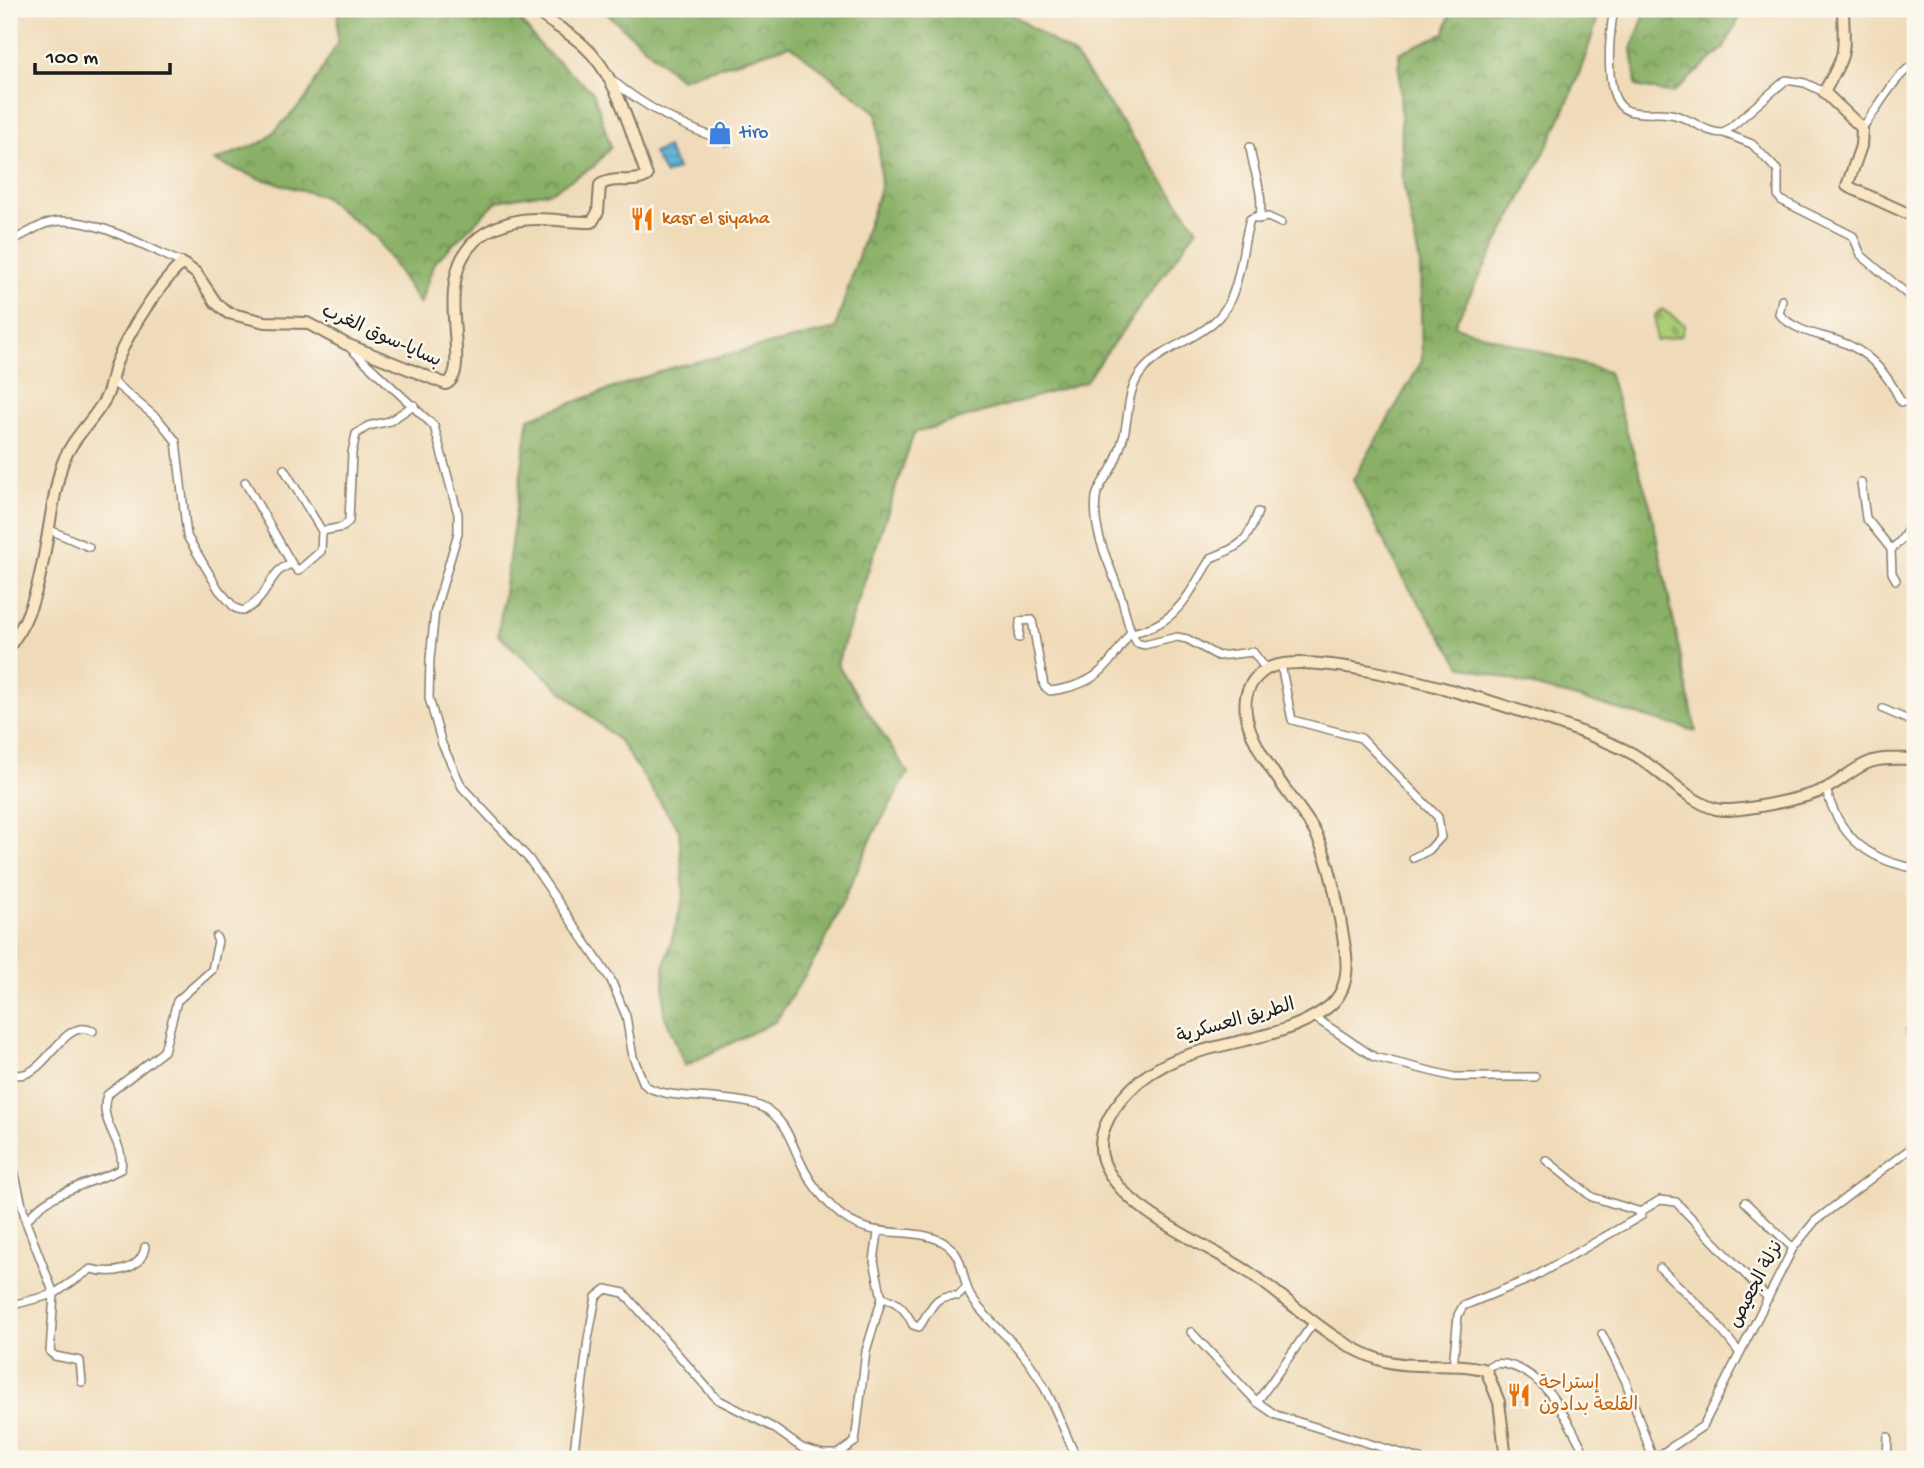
<svg xmlns="http://www.w3.org/2000/svg" width="1924" height="1468" viewBox="0 0 1924 1468" font-family="'Gochi Hand','Playpen Sans Arabic',sans-serif">
<style>
.forest{fill:url(#forest-crowns);stroke:#526641;stroke-width:2}
.cemetery{fill:url(#cemetery-stones);stroke:#647448;stroke-width:2}
.water{fill:url(#water-rules);stroke:#3b6679;stroke-width:2}
.lines{fill:none;stroke-linecap:round;stroke-linejoin:round}
.street-casing{stroke:#867c6a;stroke-width:10}
.secondary-casing{stroke:#867c6a;stroke-width:14}
.street{stroke:#fff;stroke-width:7}
.secondary{stroke:#fbe6c4;stroke-width:10}
.labels{text-anchor:middle;dominant-baseline:central;stroke-width:5;stroke-linejoin:round;paint-order:stroke}
.shop-label{font-size:19px;fill:#366cbe;stroke:#fbf7ec;text-anchor:start}
.food-label{font-size:19px;fill:#c56008;stroke:#fbf7ec;text-anchor:start}
.street-label{font-size:19px;fill:#1c1c1c;stroke:#fbf7ec}
</style>
<defs>
<pattern id="forest-crowns" width="20" height="18" patternUnits="userSpaceOnUse" patternTransform="scale(1.75)"><rect width="20" height="18" fill="#89b066"/><path d="M2 6a3 3 0 1 1 6 0M12 15a3 3 0 1 1 6 0" fill="none" stroke="#6f8e53"/></pattern>
<pattern id="cemetery-stones" width="16" height="16" patternUnits="userSpaceOnUse" patternTransform="scale(1.75)"><rect width="16" height="16" fill="#accd75"/><path d="M2 7V4a2 2 0 0 1 4 0v3zM10 15v-3a2 2 0 0 1 4 0v3z" fill="#93af65"/></pattern>
<pattern id="water-rules" width="6" height="5" patternUnits="userSpaceOnUse" patternTransform="scale(1.75)"><rect width="6" height="5" fill="#5ab0d6"/><path d="M0 2.5h6" fill="none" stroke="#4a8ead"/></pattern>
</defs>
<rect width="100%" height="100%" fill="#fbf7ec"/>
<filter id="ink" filterUnits="userSpaceOnUse"><feTurbulence type="fractalNoise" baseFrequency=".0143" numOctaves="2"/><feDisplacementMap in="SourceGraphic" scale="14" xChannelSelector="R" yChannelSelector="G"/><feConvolveMatrix kernelMatrix="1 2 1 2 8 2 1 2 1" color-interpolation-filters="sRGB"/></filter>
<filter id="wash" filterUnits="userSpaceOnUse"><feTurbulence type="fractalNoise" baseFrequency=".00686" numOctaves="4" result="noise"/><feDisplacementMap in="SourceGraphic" scale="28" xChannelSelector="R" yChannelSelector="G"/><feGaussianBlur stdDeviation="1.57" result="paint"/><feColorMatrix in="noise" values="0 0 0 0 0 0 0 0 0 0 0 0 0 0 0 0 0 1.4 0 .05"/><feComposite in="paint" operator="in"/></filter>
<g filter="url(#wash)">
<rect width="100%" height="100%" fill="#f0dbb9"/>
<g class="forest">
<path d="M338,9h174l30,39 51,44 18,55 -18,20 -43,25 -53,9 -63,62 -14,41 -44,-66 -54,-42 -64,-18 -44,-17 51,-20 40,-41 32,-56z"/>
<path d="M602,9h402l71,47 122,173 -112,153 -171,51 -77,231 71,109 -34,60 -52,115 -46,73 -91,45 -21,-52v-46l20,-73 -5,-65 -59,-88 -122,-107 31,-217 141,-50 165,-39 46,-144 -4,-72 -87,-68 -110,34z"/>
<path d="M1451,9h149c-29,112 -95,214 -146,317l154,46 42,133 46,226 -235,-65 -59,-89 -49,-97 69,-119 -2,-97 -17,-81 -4,-130 46,-20z"/>
<path d="M1647,9h97l-20,39 -52,46 -36,-8 -4,-39z"/>
</g>
<path class="cemetery" d="M1662,309l23,16 -4,11 -25,5 -1,-26z"/>
<path class="water" d="M667,147l10,22 -12,6 -12,-22z"/>
</g>
<g filter="url(#ink)">
<g class="lines">
<g class="street-casing">
<g id="street">
<path d="M1614,9c-4,22 -13,94 15,102 15,5 34,-1 49,5 17,5 27,17 46,17l62,-53 19,3 19,9"/>
<path d="M612,80c35,29 73,48 116,62"/>
<path d="M1862,128c15,-18 35,-56 53,-64"/>
<path d="M1724,133l28,11 26,27v25l3,4 72,36 8,19 54,46"/>
<path d="M1250,147c3,24 14,45 10,68l-10,4c-8,27 -9,63 -23,87 -20,34 -64,37 -87,68 -13,18 -11,40 -16,61 -3,10 -7,25 -13,34 -5,9 -13,18 -15,28 -4,37 13,64 24,97 6,17 7,34 17,49l7,2 33,-8 10,2 31,17 35,-4 13,17"/>
<path d="M1258,219l10,-2 13,6"/>
<path d="M9,241c14,-4 25,-14 39,-18 37,-11 101,25 134,40"/>
<path d="M1782,300l-3,14c17,18 38,20 60,27 30,10 49,33 62,61l14,1"/>
<path d="M350,348l84,78 24,88v19l-23,78 -5,48 -1,39 13,46 20,43 67,72 82,121 15,36 7,41 11,27c15,17 90,10 118,23 25,11 31,42 43,64 7,13 18,27 29,38 36,35 74,15 109,33 23,13 17,36 28,55 14,22 37,38 53,59 24,30 37,68 53,103"/>
<path d="M112,381l46,38 18,22 11,95 32,54 16,18 8,3c30,-15 23,-40 49,-47l6,7 23,-20 1,-20"/>
<path d="M284,469l38,62 21,-4 6,-6 3,-68 4,-19 12,-8 22,-5 24,-16"/>
<path d="M245,482l47,82"/>
<path d="M1861,482l5,36 25,31"/>
<path d="M50,530l39,17"/>
<path d="M1896,580l-4,-7 -1,-24c14,-9 19,-24 24,-38"/>
<path d="M1019,638l1,-17 12,-1 12,66 6,5c46,-6 56,-22 80,-58 48,-8 58,-39 81,-75 31,-13 35,-14 47,-46"/>
<path d="M1281,665l11,55 69,18 77,79 3,20 -12,13 -16,8"/>
<path d="M1883,709l32,14"/>
<path d="M1826,789c12,44 38,69 83,78"/>
<path d="M1314,1017l60,40 80,20h81"/>
<path d="M1910,1033l5,6"/>
<path d="M9,1073c37,14 50,-58 84,-42"/>
<path d="M9,1149l17,73 28,72 37,-25c21,6 50,2 54,-22"/>
<path d="M1745,1202l48,46"/>
<path d="M1640,1212l20,-12 16,2 92,96"/>
<path d="M26,1222c20,-31 64,-37 95,-53 5,-27 -24,-47 -14,-74l57,-44 13,-50 35,-31 6,-29 -2,-4"/>
<path d="M1660,1268l51,49 28,35"/>
<path d="M882,1298c16,2 24,13 31,27l6,2c13,-18 14,-34 39,-31l9,-9"/>
<path d="M9,1306l45,-12 -4,58 5,4 25,5 2,21"/>
<path d="M1191,1332l66,70 19,13 144,44"/>
<path d="M1602,1334l24,48 27,77"/>
<path d="M1453,1367l5,-52 5,-9 69,-28 109,-62 -3,-5 -46,-14 -46,-37"/>
<path d="M1486,1370c4,-7 11,-7 19,-6 45,10 63,59 83,95"/>
<path d="M1257,1402l57,-80"/>
<path d="M573,1459l15,-120 8,-42 10,-8 18,4 93,106 55,28 30,21 21,6h15l17,-12 11,-91 16,-53 -8,-37 4,-28"/>
<path d="M1654,1459l49,-33 90,-178 22,-27 100,-76"/>
<path d="M1887,1459l1,-22"/>
</g>
</g>
<g class="secondary-casing">
<g id="secondary">
<path d="M1843,9c1,46 5,41 -19,83l38,36 -1,18 -14,40 68,31"/>
<path d="M9,647c39,-52 35,-119 52,-179 8,-27 29,-43 43,-67 8,-12 7,-27 13,-40 14,-34 39,-72 65,-98l14,10 20,30 12,10 37,9 42,1 39,21 100,40c34,-16 -36,-137 66,-162 26,-7 54,1 80,0l6,-10 2,-27c15,-10 32,0 47,-9 -17,-44 -28,-99 -64,-131 -15,-14 -34,-22 -49,-36"/>
<path d="M1506,1459l-7,-57 -13,-32c-35,-10 -72,1 -108,-11 -49,-17 -86,-58 -128,-86 -43,-29 -123,-59 -145,-108 -12,-26 5,-54 23,-73 54,-58 139,-40 199,-84 22,-16 22,-42 17,-66 -6,-35 -12,-74 -27,-106 -17,-37 -112,-125 -52,-166 49,-32 314,55 368,84 28,16 52,46 83,55 18,5 89,-11 107,-19 16,-7 30,-22 47,-28 13,-5 31,-3 45,-3"/>
</g>
</g>
<use href="#street" class="street"/>
<use href="#secondary" class="secondary"/>
</g>
</g>
<defs>
<g id="shop-bare" transform="scale(1.89)"><path d="M-5-2.5h2.3a2.7 3.5 0 0 1 5.4 0H5L5.5 6h-11ZM-1.5-2.5h3a1.5 2.3 0 0 0-3 0Z" fill="#3f7fe0" stroke="#fbf7ec" stroke-width="2.5" paint-order="stroke"/></g>
<g id="restaurant-bare" transform="scale(1.89)"><path d="M-5-6h1v4h1v-4h1v4h1v-4h1v5L-1.5 .5V6h-2V.5L-5-1ZM5-6V6H3V1.5H1.5Q1.5-4 5-6Z" fill="#e8710a" stroke="#fbf7ec" stroke-width="2.5" paint-order="stroke"/></g>
</defs>
<g fill-rule="evenodd">
<use href="#shop-bare" x="720" y="133"/>
<use href="#restaurant-bare" x="642" y="219"/>
<use href="#restaurant-bare" x="1519" y="1395"/>
</g>
<g class="labels">
<g class="shop-label">
<text x="740" y="133">tiro</text>
</g>
<g class="food-label">
<text x="662" y="219">kasr el siyaha</text>
<text x="1539" y="1384">إستراحة<tspan x="1539" dy="22">القلعة بدادون</tspan></text>
</g>
<g class="street-label">
<text transform="translate(381 337) rotate(24)">بسايا-سوق الغرب</text>
<text transform="translate(1236 1022) rotate(-16)">الطريق العسكرية</text>
<text transform="translate(1757 1285) rotate(-62)">نزلة الجعيص</text>
</g>
</g>
<rect width="1924" height="1468" fill="none" stroke="#fbf7ec" stroke-width="35"/>
<path d="M35 63v10h135v-10" fill="none" stroke="#1c1c1c" stroke-width="3.5"/>
<text x="46" y="63" font-size="21" fill="#1c1c1c" stroke="#fbf7ec" stroke-width="5" paint-order="stroke">100 m</text>
</svg>
